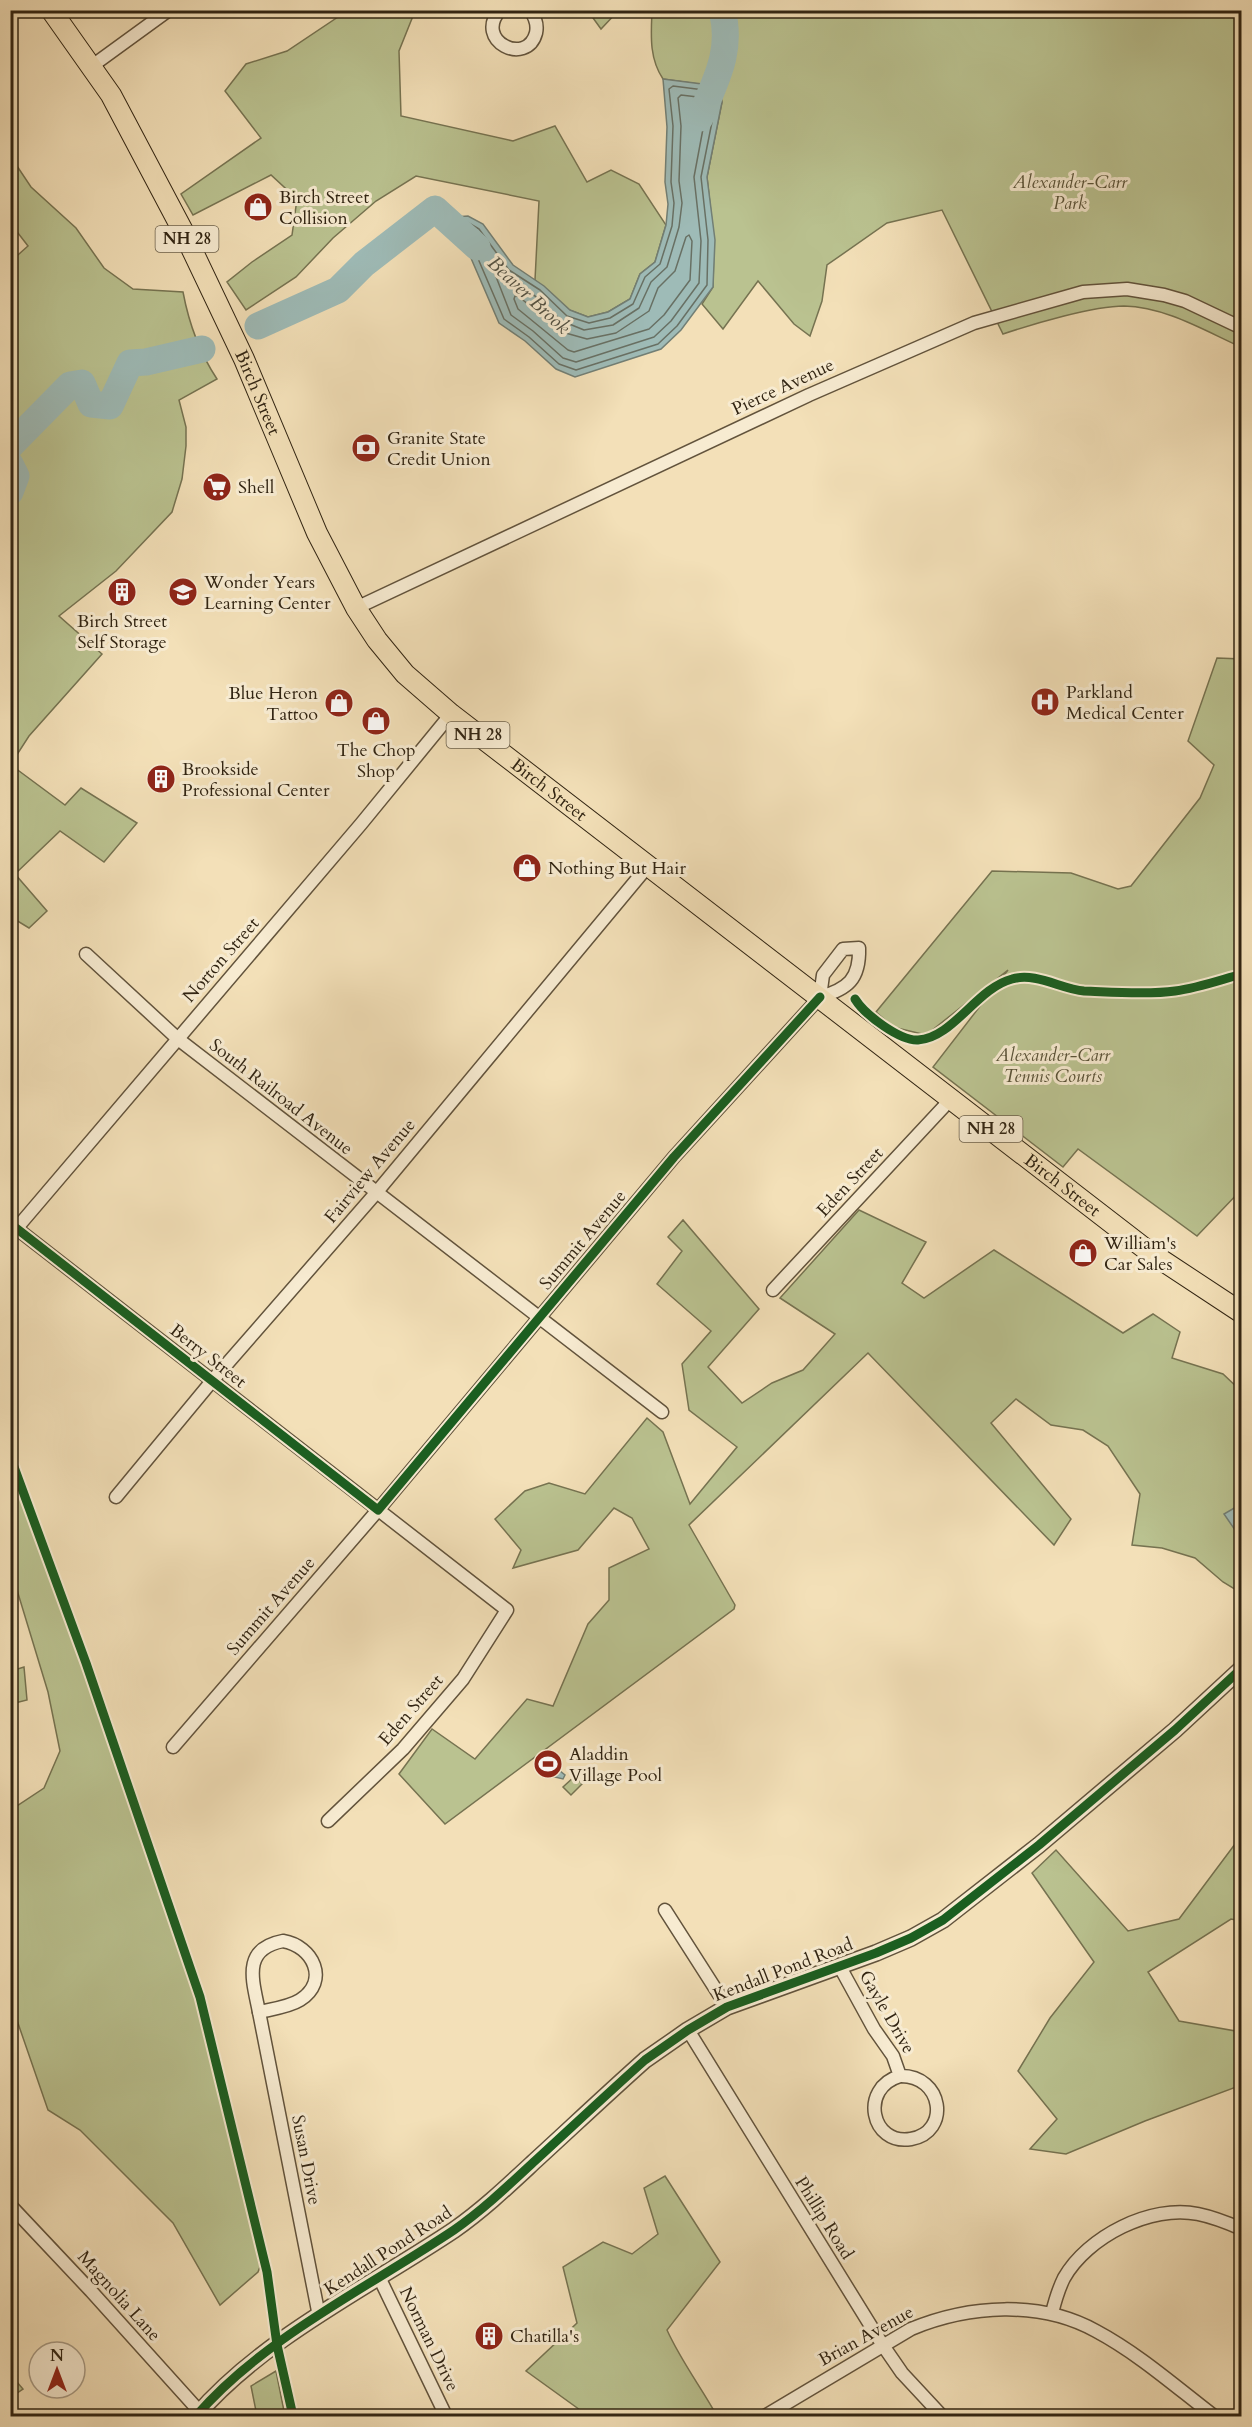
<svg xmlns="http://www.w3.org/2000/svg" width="1252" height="2427" viewBox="0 0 1252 2427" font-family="Cardo,serif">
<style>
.green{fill:#bac290;stroke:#767351;stroke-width:1.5}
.water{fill:#9ebbb7;stroke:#727f75;stroke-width:1.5}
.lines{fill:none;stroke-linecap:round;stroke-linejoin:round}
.shore{stroke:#687064;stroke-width:1.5}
.river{stroke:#9ebbb7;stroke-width:27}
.minor-casing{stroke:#62533c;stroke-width:15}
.tertiary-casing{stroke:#62533c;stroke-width:18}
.primary-casing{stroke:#312412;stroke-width:22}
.minor{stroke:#f7ebd1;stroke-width:12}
.tertiary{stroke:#f7ebd1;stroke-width:15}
.primary{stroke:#f3e0b8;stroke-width:20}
.cycleway-casing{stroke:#f7ebd1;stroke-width:13}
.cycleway{stroke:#1b5e20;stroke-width:9}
.labels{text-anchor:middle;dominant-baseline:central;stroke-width:6;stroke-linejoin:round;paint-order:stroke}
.shield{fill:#f7ebd1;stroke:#6c604b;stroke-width:1.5}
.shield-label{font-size:16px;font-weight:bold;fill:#312412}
.park-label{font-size:18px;font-style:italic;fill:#5a5338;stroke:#f7ebd1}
.poi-label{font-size:18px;fill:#312412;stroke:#f7ebd1;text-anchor:start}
.street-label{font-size:18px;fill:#312412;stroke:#f7ebd1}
.water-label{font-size:20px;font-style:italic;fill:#525144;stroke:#f7ebd1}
</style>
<rect width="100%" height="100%" fill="#f3e0b8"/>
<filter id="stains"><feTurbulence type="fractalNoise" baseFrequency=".00333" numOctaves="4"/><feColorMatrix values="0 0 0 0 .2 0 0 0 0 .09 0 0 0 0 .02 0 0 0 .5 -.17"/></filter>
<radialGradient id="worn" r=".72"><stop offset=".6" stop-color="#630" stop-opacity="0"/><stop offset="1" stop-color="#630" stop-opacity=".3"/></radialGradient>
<g class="green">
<path d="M347,11h68l-16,40 2,65 112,25 42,-15 32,56 24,-12 28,14 27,41 -11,37 -15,12 -10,25 -22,13 -20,5 -19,-7 -34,-30 4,-79 -123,-25 -40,25 -43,37 -37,39 -50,33 -19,-28 25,-20 40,-27 5,-36 -26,-24 -78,40 -12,-21 80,-56 -36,-47 21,-27 41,-13z"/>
<path d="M588,11h30l-17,18z"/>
<path d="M652,11h589v336c-36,-16 -75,-40 -117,-41 -31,0 -91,18 -121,28l-61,-124 -55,13 -60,42 -5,36 -12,35 -16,-12 -36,-43 -35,48 -21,-25 11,-17 1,-47 -7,-63 15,-75 -3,-15 -56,-8c-14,-21 -12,-44 -11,-68z"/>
<path d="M11,157l20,30 45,41 28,40 29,21 50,3c6,32 16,60 34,87l-38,21 7,27v19l-4,33 -10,33 -56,59 -57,45 43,38 -73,82 -18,28 -1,-502 18,-16 -17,-22z"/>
<path d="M1217,658l25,1v530l-45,47 -119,-87 -15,18 -130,-100 75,-97 -82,65 -33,-8 -17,-15 116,-141 79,2 47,16 13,-3 69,-88 14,-33 -26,-24z"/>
<path d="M11,765l54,40 16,-17 56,35 -33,39 -44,-31 -45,43 32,37 -18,17 -18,-11z"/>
<path d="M859,1210l67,32 -24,41 22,15 70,-48 129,83 30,-19 27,18 -8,26 51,16 18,17v113l-6,26 6,3v60l-18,-11 -28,-24 -33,-10 -30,-3 8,-51 -32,-48 -25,-16 -32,-5 -35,-26 -25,24 80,96 -17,26 -186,-192 -179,172 46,80 -1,4 -289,215 -46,-50 33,-45 43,30 52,-60 26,7 35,-82 21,-24v-32l40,-19 -17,-31 -18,-10 -36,42 -65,18 8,-18 -26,-31 30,-28 24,-8 36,11 62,-76 16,14 27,72 47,-57 -48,-37 -7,-46 29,-33 -54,-47 25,-33 -14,-14 15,-17 76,89 -51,58 34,36 30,-20 31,-13 32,-36 -55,-36z"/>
<path d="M10,1468l48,127 141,415 62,254 -3,8 -38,33 -47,-82 -93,-93 -32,-20 -37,-107v-193l33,-22 16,-37 -12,-59 -31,-102 -6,-15z"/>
<path d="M24,1667l3,33 -16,4v-33z"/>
<path d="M575,1776l7,8 -11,11 -8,-8z"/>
<path d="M1241,1836v85l-10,-2 -83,53 31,49 62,11v51l-2,3 -94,35 -79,33 -36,-5 27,-30 -39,-48 32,-53 44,-56 -62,-89 24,-23 72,81 51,-12z"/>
<path d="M665,2176l55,86 -53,68c14,31 34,57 50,86h-134l-3,-6 -54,-39 51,-48 -14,-56 40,-25 29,12 26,-20 -14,-46z"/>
<path d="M276,2371l9,45h-28l-6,-30z"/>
<path d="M11,2375l12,14 -12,8z"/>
</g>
<g class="water">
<path d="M663,79l55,7 4,16 -15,75 8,63 -2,47 -32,43 -20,19 -86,28 -19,-8 -31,-28 -26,-18 -35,-81 -16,-16 7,-9 13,-1 15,8 30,41 31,21 26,24 18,7 20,-5 22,-13 10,-25 15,-12 11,-37 2,-21 -3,-22 2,-55z"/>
<path d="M1241,1504h1l-1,29 -6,-3 -11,-16z"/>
<path d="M550,1750l6,3 -1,14 10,8 -2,4 -12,-3 -10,-6v-8z"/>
</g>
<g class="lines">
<g class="shore">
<path d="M673,86l39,5 4,11 -15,75 7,63 -1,45 -30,41 -19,18 -82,26 -17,-6 -30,-27 -25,-18 -34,-79 -13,-15 10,-3 12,7 30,41 31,20 27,26 22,7 21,-5 23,-14 12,-27 15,-13 12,-38 2,-23 -3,-21 2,-56 -4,-37z"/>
<path d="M681,95l25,3 2,4 -14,75 7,64 -2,42 -28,38 -17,16 -78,25 -13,-4 -30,-27 -22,-16 -18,-46 4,-2 8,10 30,19 27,25 22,9 29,-5 26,-17 12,-26 16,-15 12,-40 3,-24 -3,-22 2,-55 -3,-28z"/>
<path d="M689,235l3,6 -2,39 -26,35 -15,14 -75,23 -6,-2 -50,-41 -4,-10 1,-3h3l44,36 25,7 29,-6 33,-22 9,-23 17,-17 11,-34z"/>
</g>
<g class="river">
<path d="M700,118c15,-37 33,-66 22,-108"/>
<path d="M258,326l80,-36 26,-26 71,-55 42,38"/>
<path d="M10,446l60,-61 12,-2 9,21 19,2 20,-43 16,-1 56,-13"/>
<path d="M10,464l6,12 -6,16"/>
</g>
<g class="minor-casing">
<g id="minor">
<path d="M500,10c-27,31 27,57 36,23 2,-9 -1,-16 -6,-23"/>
<path d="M92,66l77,-56"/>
<path d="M356,608l453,-213 165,-72 109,-31 44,-3 37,6 21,6 57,27"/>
<path d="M859,948c1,31 -11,41 -39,49l3,-22 20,-26z"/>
<path d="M86,954l92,85 484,373"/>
<path d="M16,1228l491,382 -44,69 -60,70 -75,72"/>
<path d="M10,1236l351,-412 90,-110"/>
<path d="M773,1290l178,-191"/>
<path d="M116,1497l96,-116 164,-188 272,-327"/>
<path d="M173,1747l205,-237 296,-353 146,-160"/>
<path d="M665,1910l62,97"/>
<path d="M283,1941c30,5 47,40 17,59 -11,7 -28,9 -41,12 -6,-31 -18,-63 24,-71z"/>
<path d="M840,1967l34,62 19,27 7,20c43,-1 51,56 11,63 -40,7 -52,-51 -11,-63"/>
<path d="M259,2012l60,304"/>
<path d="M688,2030l194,314 20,29 40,43"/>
<path d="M10,2205l81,86 109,121"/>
<path d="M379,2277l67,139"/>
<path d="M1052,2313c3,-12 6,-23 12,-35 23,-41 87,-74 134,-64 15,3 30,9 44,15"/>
<path d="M765,2416l146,-87c58,-24 129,-29 185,2 43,23 80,56 118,85"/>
</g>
</g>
<g class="tertiary-casing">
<path id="tertiary" d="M196,2416c67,-78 173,-129 258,-186 30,-21 56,-46 83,-71 36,-33 71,-66 108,-99l43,-30 39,-23 149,-54 35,-15 32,-18 96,-75 136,-115 67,-62"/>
</g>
<g class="primary-casing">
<g id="primary">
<path id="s1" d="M51,10l60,85 73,138 60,126 73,174 39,75 21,32 28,34 46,40 627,483 70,54 94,62"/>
</g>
</g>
<use href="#minor" class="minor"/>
<use href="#tertiary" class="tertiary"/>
<use href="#primary" class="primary"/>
<g class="cycleway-casing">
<g id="cycleway">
<path d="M855,999c10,16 45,42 63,41 35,-2 59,-52 94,-61 24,-7 49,10 72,12 27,1 64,4 91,0 23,-3 45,-11 67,-17"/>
<path d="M10,1236l6,-8 362,282 296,-353 146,-160"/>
<path d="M10,1456l76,207 114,334 67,275 10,73 16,71"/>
<path d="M196,2416c67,-78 173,-129 258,-186 30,-21 56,-46 83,-71 36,-33 71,-66 108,-99l43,-30 39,-23 149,-54 35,-15 32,-18 96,-75 136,-115 67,-62"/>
</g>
</g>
<use href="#cycleway" class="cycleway"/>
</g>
<defs>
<g id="shop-disc" transform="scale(1.5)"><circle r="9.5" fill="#8f2418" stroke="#f7ebd1"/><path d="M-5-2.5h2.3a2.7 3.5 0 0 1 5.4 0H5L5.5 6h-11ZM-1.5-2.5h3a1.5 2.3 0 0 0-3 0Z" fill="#fff"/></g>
<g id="bank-disc" transform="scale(1.5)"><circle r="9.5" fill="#8f2418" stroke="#f7ebd1"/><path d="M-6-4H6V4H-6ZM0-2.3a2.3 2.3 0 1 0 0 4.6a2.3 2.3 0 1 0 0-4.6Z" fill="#fff"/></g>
<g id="supermarket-disc" transform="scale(1.5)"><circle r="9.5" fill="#8f2418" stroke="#f7ebd1"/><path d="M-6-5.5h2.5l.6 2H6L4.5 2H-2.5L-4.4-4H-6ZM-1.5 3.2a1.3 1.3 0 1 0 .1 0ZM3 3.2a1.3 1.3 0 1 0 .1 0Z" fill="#fff"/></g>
<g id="building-disc" transform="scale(1.5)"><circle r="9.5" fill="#8f2418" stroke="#f7ebd1"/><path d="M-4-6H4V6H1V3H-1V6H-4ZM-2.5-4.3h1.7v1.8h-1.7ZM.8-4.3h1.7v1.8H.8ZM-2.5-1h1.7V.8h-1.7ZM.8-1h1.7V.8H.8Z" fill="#fff"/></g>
<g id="school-disc" transform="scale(1.5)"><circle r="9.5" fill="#8f2418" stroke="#f7ebd1"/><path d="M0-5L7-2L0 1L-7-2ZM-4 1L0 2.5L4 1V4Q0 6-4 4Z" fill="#fff"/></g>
<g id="hospital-disc" transform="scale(1.5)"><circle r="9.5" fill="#8f2418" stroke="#f7ebd1"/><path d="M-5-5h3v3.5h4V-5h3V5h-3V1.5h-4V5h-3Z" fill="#fff"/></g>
<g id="stadium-disc" transform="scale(1.5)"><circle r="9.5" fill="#8f2418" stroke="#f7ebd1"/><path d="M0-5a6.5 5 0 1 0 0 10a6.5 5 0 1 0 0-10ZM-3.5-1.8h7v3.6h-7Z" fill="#fff"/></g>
</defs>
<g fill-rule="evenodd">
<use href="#shop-disc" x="258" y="207"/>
<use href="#bank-disc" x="366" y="448"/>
<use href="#supermarket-disc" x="217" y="487"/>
<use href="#building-disc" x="122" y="592"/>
<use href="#school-disc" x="183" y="592"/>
<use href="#hospital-disc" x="1045" y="702"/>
<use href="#shop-disc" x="339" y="703"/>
<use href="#shop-disc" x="376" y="721"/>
<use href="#building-disc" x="161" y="779"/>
<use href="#shop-disc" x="527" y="868"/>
<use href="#shop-disc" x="1083" y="1253"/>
<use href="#stadium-disc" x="548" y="1764"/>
<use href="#building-disc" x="489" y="2336"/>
</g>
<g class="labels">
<g class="shield">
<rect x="155.5" y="226" width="63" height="26" rx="4.5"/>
<rect x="446.5" y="722" width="63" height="26" rx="4.5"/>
<rect x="959.5" y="1116" width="63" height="26" rx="4.5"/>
</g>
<g class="shield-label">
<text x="187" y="239">NH 28</text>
<text x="478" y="735">NH 28</text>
<text x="991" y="1129">NH 28</text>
</g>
<g class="park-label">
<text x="1070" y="182">Alexander-Carr<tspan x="1070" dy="21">Park</tspan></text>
<text x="1053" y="1055">Alexander-Carr<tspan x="1053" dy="21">Tennis Courts</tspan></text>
</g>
<g class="poi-label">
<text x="279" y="197">Birch Street<tspan x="279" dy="21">Collision</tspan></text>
<text x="387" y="438">Granite State<tspan x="387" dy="21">Credit Union</tspan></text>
<text x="238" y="487">Shell</text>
<text x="204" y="582">Wonder Years<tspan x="204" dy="21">Learning Center</tspan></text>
<text x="122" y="621" text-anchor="middle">Birch Street<tspan x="122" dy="21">Self Storage</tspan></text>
<text x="1066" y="692">Parkland<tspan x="1066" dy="21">Medical Center</tspan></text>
<text x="318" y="693" text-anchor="end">Blue Heron<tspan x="318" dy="21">Tattoo</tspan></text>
<text x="376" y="750" text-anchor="middle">The Chop<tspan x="376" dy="21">Shop</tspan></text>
<text x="182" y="769">Brookside<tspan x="182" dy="21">Professional Center</tspan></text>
<text x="548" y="868">Nothing But Hair</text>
<text x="1104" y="1243">William's<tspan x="1104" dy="21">Car Sales</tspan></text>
<text x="569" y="1754">Aladdin<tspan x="569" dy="21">Village Pool</tspan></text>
<text x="510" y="2336">Chatilla's</text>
</g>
<g class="street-label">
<text transform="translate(783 387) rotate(-25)">Pierce Avenue</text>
<text stroke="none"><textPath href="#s1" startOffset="436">Birch Street</textPath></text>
<text stroke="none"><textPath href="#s1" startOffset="940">Birch Street</textPath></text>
<text transform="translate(221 960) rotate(-49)">Norton Street</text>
<text transform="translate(281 1097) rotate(38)">South Railroad Avenue</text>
<text transform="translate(370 1171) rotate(-50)">Fairview Avenue</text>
<text transform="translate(850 1182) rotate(-47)">Eden Street</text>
<text stroke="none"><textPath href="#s1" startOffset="1588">Birch Street</textPath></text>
<text transform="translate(583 1240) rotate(-50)">Summit Avenue</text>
<text transform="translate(208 1356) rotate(38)">Berry Street</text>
<text transform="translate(271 1606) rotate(-49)">Summit Avenue</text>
<text transform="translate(411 1710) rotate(-49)">Eden Street</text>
<text transform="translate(783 1970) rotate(-21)">Kendall Pond Road</text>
<text transform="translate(887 2012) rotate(60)">Gayle Drive</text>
<text transform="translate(306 2160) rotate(79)">Susan Drive</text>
<text transform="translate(824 2218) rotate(58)">Phillip Road</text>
<text transform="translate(388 2251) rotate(-33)">Kendall Pond Road</text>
<text transform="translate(119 2296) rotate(48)">Magnolia Lane</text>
<text transform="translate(866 2336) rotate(-29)">Brian Avenue</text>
<text transform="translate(429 2339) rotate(64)">Norman Drive</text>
</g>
<g class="water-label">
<text transform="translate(529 295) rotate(43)">Beaver Brook</text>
</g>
</g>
<rect width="1252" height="2427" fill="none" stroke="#f3e0b8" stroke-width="36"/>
<rect x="12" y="12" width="1228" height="2403" fill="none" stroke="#312412" stroke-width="3"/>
<rect x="18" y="18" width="1216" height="2391" fill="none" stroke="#312412" stroke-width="1.5"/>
<g transform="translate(57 2370)"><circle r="28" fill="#f7ebd1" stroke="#a89b85" stroke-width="1.5"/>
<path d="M0-4.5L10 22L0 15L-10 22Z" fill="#8f2418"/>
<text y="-9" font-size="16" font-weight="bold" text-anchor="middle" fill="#312412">N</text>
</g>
<rect width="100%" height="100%" filter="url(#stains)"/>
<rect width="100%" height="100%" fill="url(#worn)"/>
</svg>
